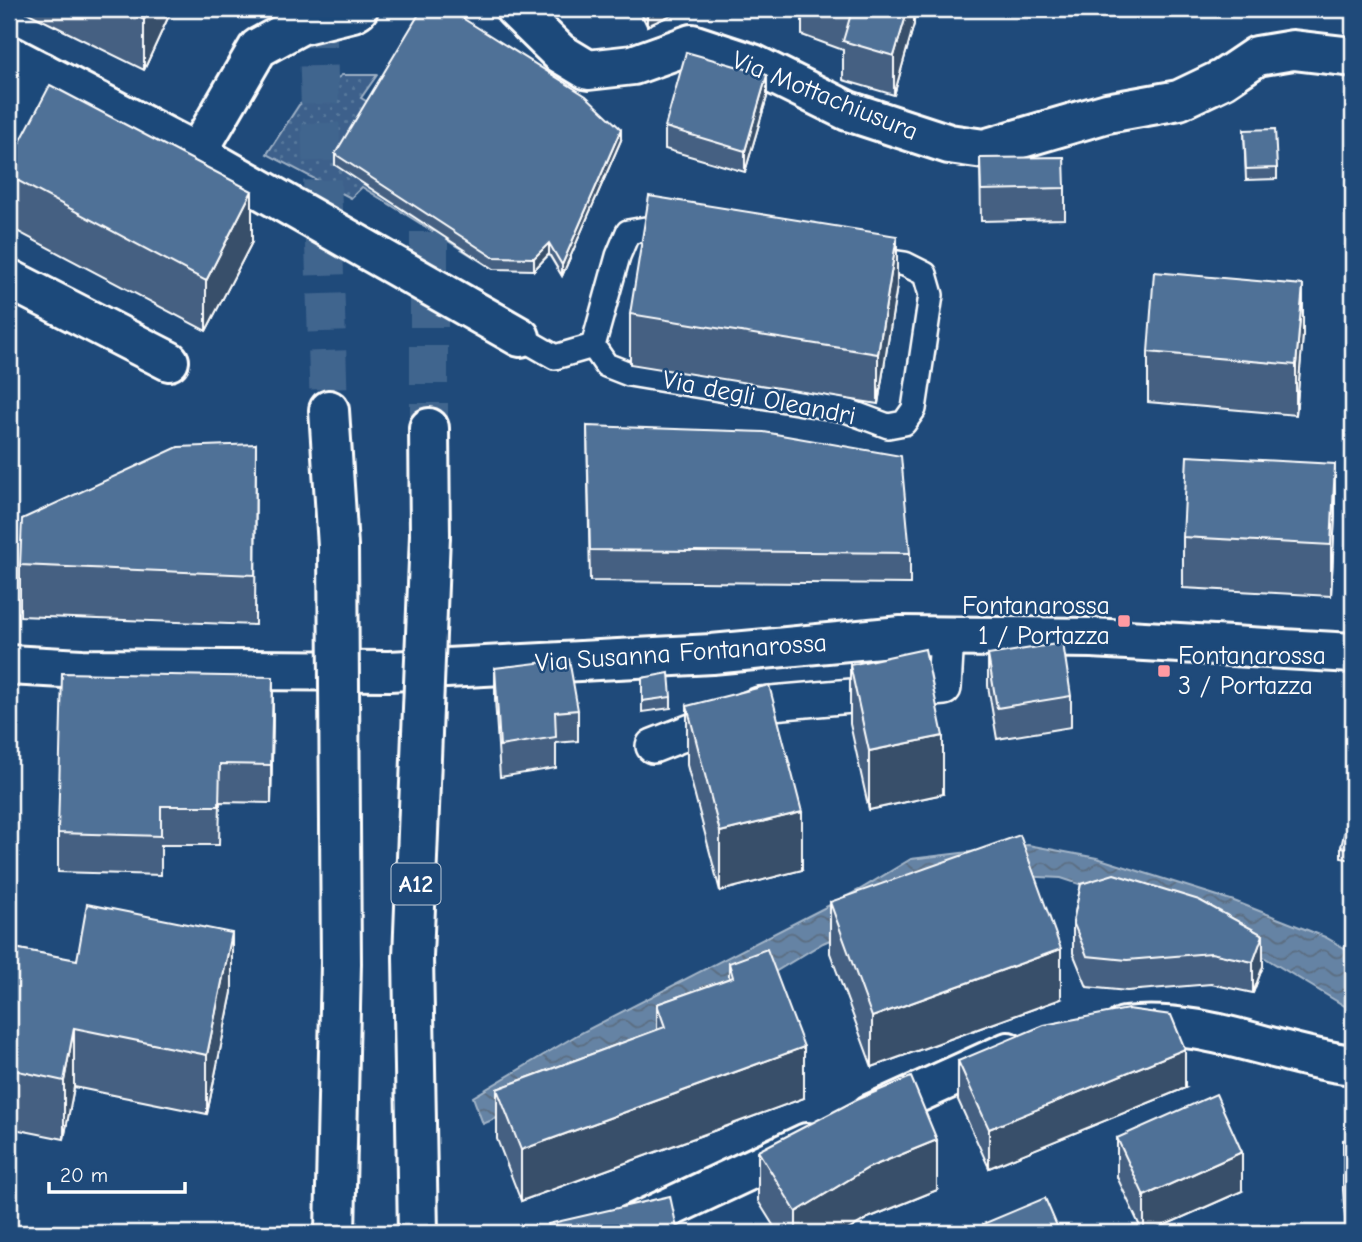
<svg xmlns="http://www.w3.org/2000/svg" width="1362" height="1242" viewBox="0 0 1362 1242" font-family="'Comic Neue',sans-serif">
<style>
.park{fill:url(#park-dots);stroke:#9eb0c5;stroke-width:2}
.water{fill:url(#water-waves);stroke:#a3b5c8;stroke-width:2}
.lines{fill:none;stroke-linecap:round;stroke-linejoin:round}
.motorway-tunnel{stroke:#41658e;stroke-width:38;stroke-dasharray:38 19;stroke-linecap:butt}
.service-casing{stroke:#fff;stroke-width:28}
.pedestrian-casing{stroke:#fff;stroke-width:38}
.minor-casing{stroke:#fff;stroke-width:44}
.tertiary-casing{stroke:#fff;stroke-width:44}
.motorway-casing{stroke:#fff;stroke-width:44}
.service{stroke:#1f4a7a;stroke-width:23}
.pedestrian{stroke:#1f4a7a;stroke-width:33}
.minor{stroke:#1f4a7a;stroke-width:38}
.tertiary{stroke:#1f4a7a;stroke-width:38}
.motorway{stroke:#1f4a7a;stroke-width:38}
.motorway-bridge-casing{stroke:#fff;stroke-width:44;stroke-linecap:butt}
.motorway-bridge{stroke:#1f4a7a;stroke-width:38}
.wall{fill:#456182;stroke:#fff;stroke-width:2}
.shaded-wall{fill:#384f6a;stroke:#fff;stroke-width:2}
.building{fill:#507197;stroke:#fff;stroke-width:2}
.poi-dot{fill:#ff9aa2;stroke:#1f4a7a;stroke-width:2.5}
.labels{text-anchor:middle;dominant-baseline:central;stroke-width:5;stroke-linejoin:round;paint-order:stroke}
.shield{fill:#1f4a7a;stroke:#bcc9d7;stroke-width:2}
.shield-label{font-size:24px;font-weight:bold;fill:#fff}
.street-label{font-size:26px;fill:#fff;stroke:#1f4a7a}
.poi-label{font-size:26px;fill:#fff;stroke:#1f4a7a;text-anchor:end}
</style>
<defs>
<pattern id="park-dots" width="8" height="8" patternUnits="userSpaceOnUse" patternTransform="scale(1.75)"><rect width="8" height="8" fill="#3c618b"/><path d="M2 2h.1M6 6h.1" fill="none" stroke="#59799c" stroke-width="1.8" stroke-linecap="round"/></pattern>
<pattern id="water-waves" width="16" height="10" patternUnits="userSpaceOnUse" patternTransform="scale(1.75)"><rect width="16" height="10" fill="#6583a4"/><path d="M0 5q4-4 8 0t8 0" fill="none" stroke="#5b6d81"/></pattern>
</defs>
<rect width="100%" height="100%" fill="#1f4a7a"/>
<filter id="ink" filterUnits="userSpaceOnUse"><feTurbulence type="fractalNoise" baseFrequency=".0143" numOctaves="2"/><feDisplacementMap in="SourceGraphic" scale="14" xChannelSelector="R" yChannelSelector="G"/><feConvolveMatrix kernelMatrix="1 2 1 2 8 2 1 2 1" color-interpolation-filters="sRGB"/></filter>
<g filter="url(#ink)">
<path class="park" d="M342,75h35l-16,23 222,129 -21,49 -13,-21 -15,14h-41l-131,-82 -11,11 -84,-44 32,-49z"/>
<path class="water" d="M1028,845l69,13 137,43 91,36 28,16v58l-106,-64 -45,-23 -141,-46 -63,-3 -88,30 -87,38 -88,53 -188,101 -64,27 -10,-27 104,-62 282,-145 52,-31z"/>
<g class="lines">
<g class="motorway-tunnel">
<path d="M317,9l12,401"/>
<path d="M429,175v253"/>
</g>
<g class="service-casing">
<g id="service">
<path d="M657,227l248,37 20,10 6,21 -17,114 -10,14 -16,3 -43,-16 -216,-36 -23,-9 -13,-19 25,-90 10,-24z"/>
<path d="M520,337l35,20 38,-11"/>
</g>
</g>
<g class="pedestrian-casing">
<path id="pedestrian" d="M653,746l107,-42 184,-16 3,-52"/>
</g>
<g class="minor-casing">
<g id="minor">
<path d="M515,9l45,44 28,17 45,-5 59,-21 61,20 95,47 101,33 35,5 123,-36 72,-13 44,-21 34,-23 36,-6 60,7"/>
<path d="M9,55l188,98 323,184"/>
<path d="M9,139l33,-67"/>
<path d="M197,153l61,-105 42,-23 53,-13 5,-3"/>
<path d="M9,279l160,82"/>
<path d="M9,665l73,4 307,2 323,-17 189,-18 191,2 261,15"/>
</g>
</g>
<g class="tertiary-casing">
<g id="tertiary">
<path d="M1124,1027c79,-10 153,29 229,38"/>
<path d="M871,1114l137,-62"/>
<path d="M615,1233l192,-90"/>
</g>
</g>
<g class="motorway-casing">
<g id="motorway">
<path d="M329,410l9,136"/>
<path d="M429,428l1,107"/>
</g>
</g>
<use href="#service" class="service"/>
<use href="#pedestrian" class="pedestrian"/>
<use href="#minor" class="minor"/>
<use href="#tertiary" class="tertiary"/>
<use href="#motorway" class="motorway"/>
<g class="motorway-bridge-casing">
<g id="motorway-bridge">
<path d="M335,1233l6,-270 -3,-417"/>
<path d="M418,1233l-5,-276 17,-422"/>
</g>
</g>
<use href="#motorway-bridge" class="motorway-bridge"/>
</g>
<g class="wall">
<path d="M20,9h152l-28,61z"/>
<path d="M639,9h41v2l-33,15z"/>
<path d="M802,9h112v15l-20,71 -51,-15v-30l-41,-15z"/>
<path d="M767,97l-22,75 -80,-23v-22z"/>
<path d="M1244,130l33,38v11l-31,1z"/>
<path d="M621,140l-59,136 -13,-22 -15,16 -41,-1 -158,-104v-11z"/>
<path d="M980,158l85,30v31l-84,2z"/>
<path d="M9,163l243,79 -46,89 -197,-104z"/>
<path d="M897,286l-19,118 -248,-40v-50z"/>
<path d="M1303,335l-7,80 -148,-13v-50z"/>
<path d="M587,426l323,127v31l-320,-3z"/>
<path d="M256,444l-1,181 -235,-9v-51z"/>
<path d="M1335,514l-4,82 -148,-8v-51z"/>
<path d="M988,655l83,41v31l-74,12 -9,-53z"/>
<path d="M850,665l93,129 -74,16 -19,-86z"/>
<path d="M495,668l83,42v31l-22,2v25l-56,9 -5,-78z"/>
<path d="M642,678l29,19v11l-29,4z"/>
<path d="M687,706l115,164 -82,21 -33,-126z"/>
<path d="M273,716l-2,87 -51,-1 -1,43h-58v30l-103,-3v-39z"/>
<path d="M1353,822v38l-12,-2v-11z"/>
<path d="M1081,884l182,82 -10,27 -42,-9 -84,7 -40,-4 -14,-34v-31z"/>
<path d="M830,902l231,97 -189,68 -42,-114z"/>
<path d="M9,947l223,45 -25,122 -133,-27 -10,52 -55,-11z"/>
<path d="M729,963l75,135 -283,103 -24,-62v-50l160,-59v-26l72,-25z"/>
<path d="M958,1061l227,27 -196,80 -31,-68z"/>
<path d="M1117,1138l125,53 -95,42h-4l-26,-56z"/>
<path d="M1353,1139v94h-7l-3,-43v-50z"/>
<path d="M758,1151l179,39 -69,28 -25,15h-65l-20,-32z"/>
</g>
<g class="shaded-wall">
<path d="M149,9h23l-28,61v-50z"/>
<path d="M660,9h20v2l-33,15v-11z"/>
<path d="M908,9h6v15l-20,71v-39z"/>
<path d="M767,75v22l-22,75v-21z"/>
<path d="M621,129v11l-59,136v-11z"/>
<path d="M252,191v51l-46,89v-50z"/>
<path d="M897,236v50l-19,118v-50z"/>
<path d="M549,243v11l-15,16v-12z"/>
<path d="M1303,285v50l-7,80v-50z"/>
<path d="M1335,464v50l-4,82v-51z"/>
<path d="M273,677v39l-2,87v-38z"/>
<path d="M943,736v58l-74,16v-59z"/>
<path d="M802,812v58l-82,21v-59z"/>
<path d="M232,933v59l-25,122v-59z"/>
<path d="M1263,935v31l-10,27v-31z"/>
<path d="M1061,949v50l-189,68v-50z"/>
<path d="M74,1028v59l-10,52v-58z"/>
<path d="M804,1047v51l-283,103v-51z"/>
<path d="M1185,1049v39l-196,80v-39z"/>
<path d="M937,1140v50l-69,28 -25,15h-47v-21l72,-44z"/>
<path d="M1242,1152v39l-95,42h-3v-37z"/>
</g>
<g class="building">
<path d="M121,9h28l-5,11z"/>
<path d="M422,9h26l138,87 35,33 -59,136 -13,-22 -15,15 -41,-1 -158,-103z"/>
<path d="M644,9h16l-13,6z"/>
<path d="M836,9h72l-14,47 -51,-15 8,-27z"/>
<path d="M686,52l81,23 -22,76 -80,-24z"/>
<path d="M50,85l202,106 -46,90 -197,-105v-13z"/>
<path d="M1275,129l2,39 -31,1 -2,-39z"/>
<path d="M1064,157l1,31 -84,2 -1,-32z"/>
<path d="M649,196l248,40 -19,118 -248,-40z"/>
<path d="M1154,272l149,13 -7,80 -148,-13z"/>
<path d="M587,426l177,6 137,24 9,97 -320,-3z"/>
<path d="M256,444l-1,131 -235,-10 2,-46 156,-72z"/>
<path d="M1187,456l148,8 -4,81 -148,-8z"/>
<path d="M1063,643l8,53 -74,12 -9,-53z"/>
<path d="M925,649l18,87 -74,15 -19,-86z"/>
<path d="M569,659l9,51 -23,2 1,25 -56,9 -5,-78z"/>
<path d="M62,673l211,4 -2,88 -51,-1 -1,42h-58v30l-103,-3z"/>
<path d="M669,673l2,24 -29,4v-23z"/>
<path d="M769,685l33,127 -82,20 -33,-126z"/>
<path d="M1347,821l6,1v27l-12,-2z"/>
<path d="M1020,835l41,114 -189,68 -42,-115z"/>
<path d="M1114,874l85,26 64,35 -10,27 -42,-9 -84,7 -40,-4 -14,-34 8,-38z"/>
<path d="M87,904l145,29 -25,122 -133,-27 -10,53 -55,-12v-122l68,13z"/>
<path d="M767,949l37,98 -283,103 -24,-61 168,-62 -8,-23 76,-27 -4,-14z"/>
<path d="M1128,1009l43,6 14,34 -196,80 -31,-68 86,-36z"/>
<path d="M911,1077l26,63 -69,28 -72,44 -38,-61 98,-51z"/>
<path d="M1216,1094l26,58 -98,44 -27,-58z"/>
<path d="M1353,1139v44l-7,1 -3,-44z"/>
<path d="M670,1196l8,37h-128l-2,-9z"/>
<path d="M1045,1198l15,35h-73l-4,-9z"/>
</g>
</g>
<g class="poi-dot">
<rect x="1117" y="614" width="14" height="14" rx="3.5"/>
<rect x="1157" y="664" width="14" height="14" rx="3.5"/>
</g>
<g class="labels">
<rect class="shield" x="391.5" y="863.5" width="49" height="41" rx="5"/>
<g class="shield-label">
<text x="416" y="884">A12</text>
</g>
<g class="street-label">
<text transform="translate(825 96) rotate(22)">Via Mottachiusura</text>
<text transform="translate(759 398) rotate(11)">Via degli Oleandri</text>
<text transform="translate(681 653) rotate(-4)">Via Susanna Fontanarossa</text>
</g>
<g class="poi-label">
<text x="1110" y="606">Fontanarossa<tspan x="1110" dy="30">1 / Portazza</tspan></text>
<text x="1178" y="656" text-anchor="start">Fontanarossa<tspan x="1178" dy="30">3 / Portazza</tspan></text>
</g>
</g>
<rect width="1362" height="1242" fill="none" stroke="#1f4a7a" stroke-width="35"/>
<rect x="18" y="18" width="1327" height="1207" fill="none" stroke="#fff" stroke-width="2.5" filter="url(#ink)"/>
<path d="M49 1182v10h136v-10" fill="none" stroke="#ffffff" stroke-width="3.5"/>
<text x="60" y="1182" font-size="21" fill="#ffffff" stroke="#1f4a7a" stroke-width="5" paint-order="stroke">20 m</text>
</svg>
